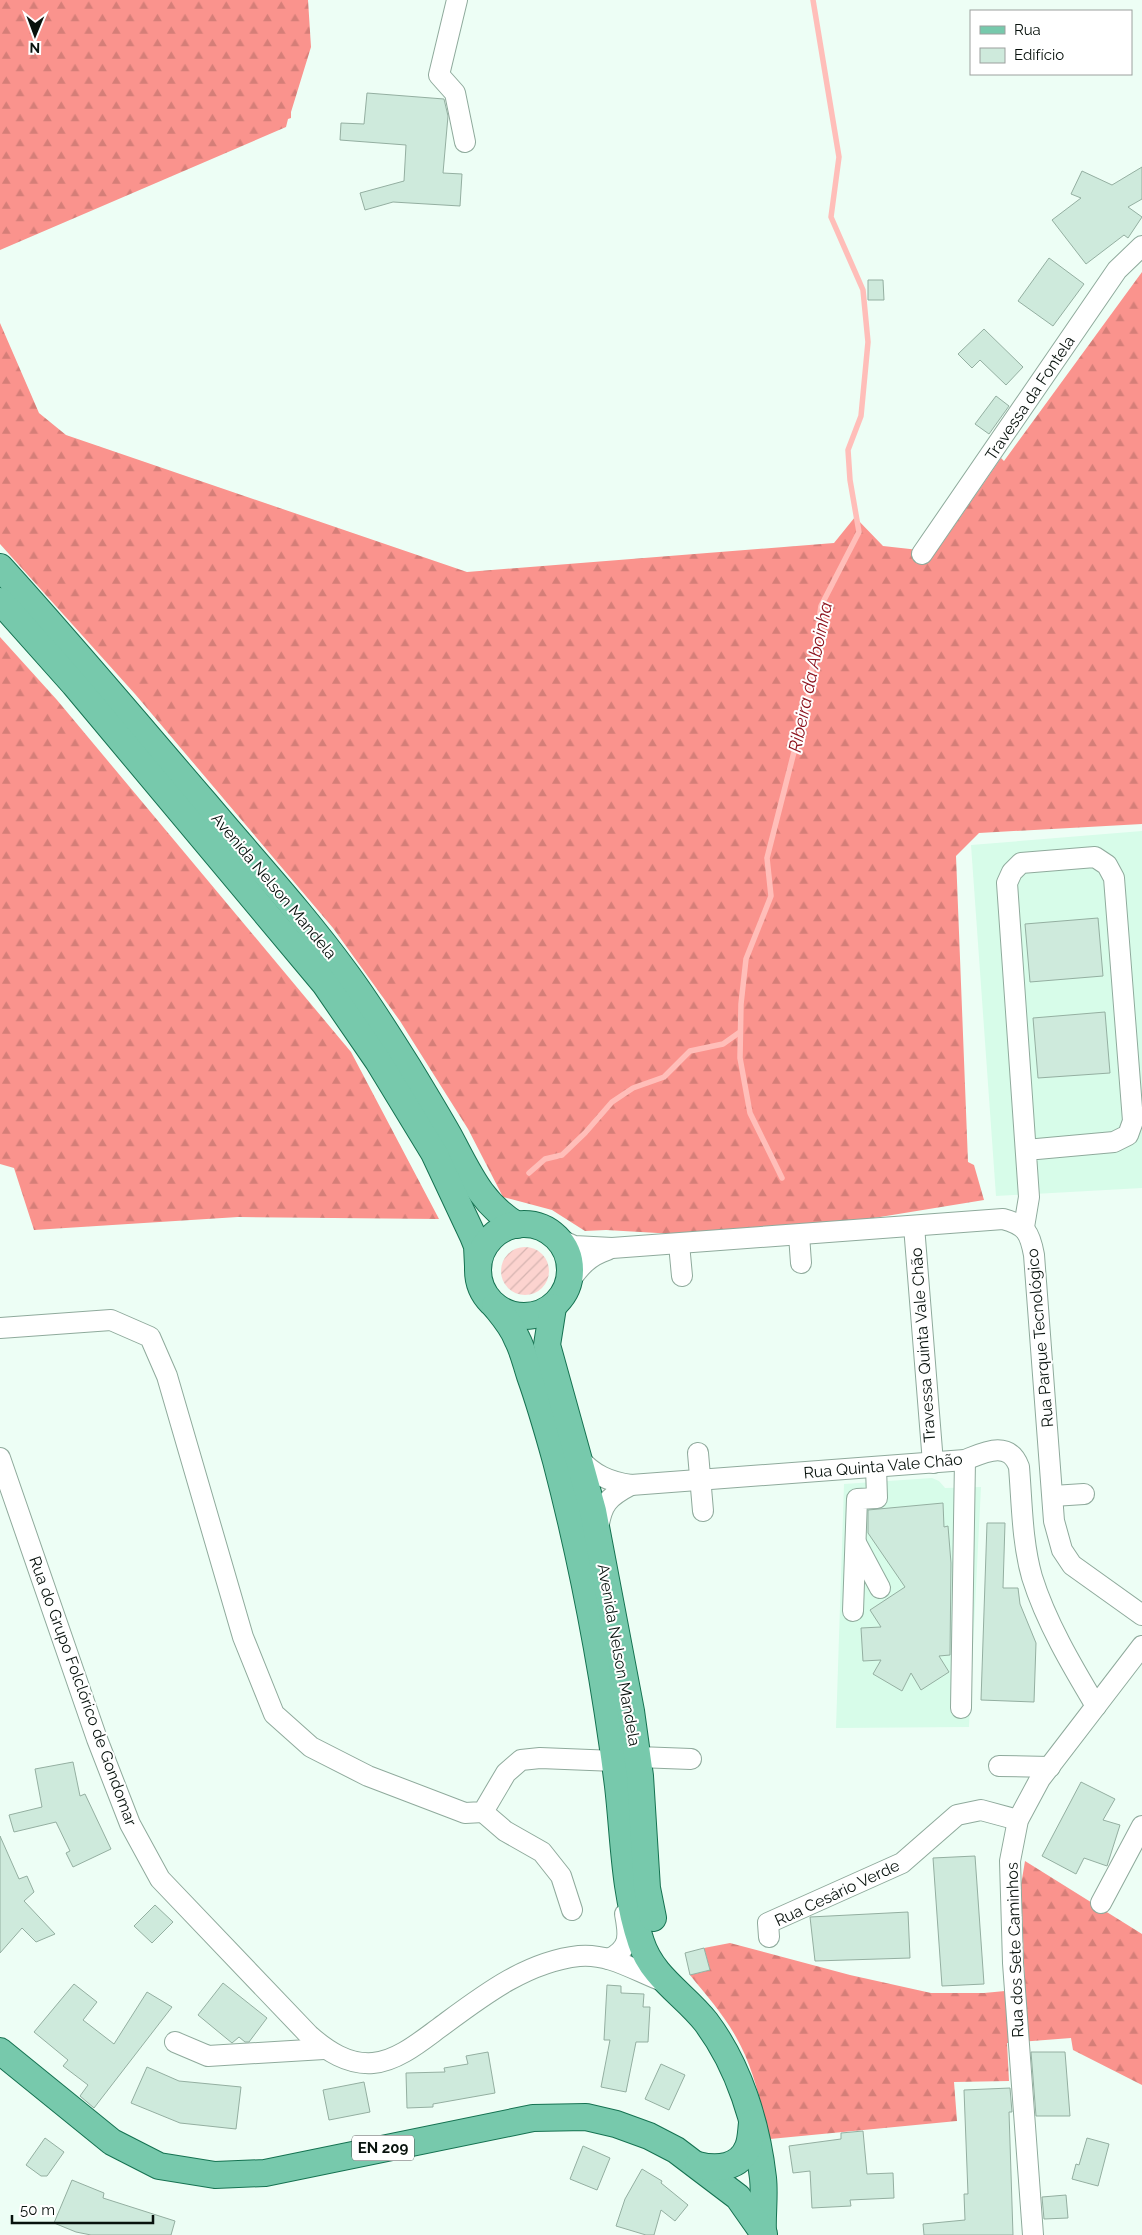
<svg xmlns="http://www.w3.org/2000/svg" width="1142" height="2235" viewBox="0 0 1142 2235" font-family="Raleway,sans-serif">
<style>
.built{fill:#d7fce9}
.forest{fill:url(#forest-firs)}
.garden{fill:url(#garden-furrows)}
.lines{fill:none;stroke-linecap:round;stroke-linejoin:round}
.stream{stroke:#ffbeb9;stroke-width:5.5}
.building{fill:#ceeadc;stroke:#94afa1}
.minor-casing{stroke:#8faa9c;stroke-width:22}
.major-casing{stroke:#157251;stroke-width:28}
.minor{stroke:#fff;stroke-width:20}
.major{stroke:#77c9ac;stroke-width:26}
.labels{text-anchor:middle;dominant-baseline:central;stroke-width:4;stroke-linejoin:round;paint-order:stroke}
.shield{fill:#fff;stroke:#525956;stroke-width:1}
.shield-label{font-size:15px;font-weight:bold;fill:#08120d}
.street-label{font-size:16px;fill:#08120d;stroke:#fff}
.water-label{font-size:18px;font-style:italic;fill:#8b101b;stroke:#fff}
</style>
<defs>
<pattern id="forest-firs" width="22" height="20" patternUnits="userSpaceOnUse" patternTransform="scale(1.25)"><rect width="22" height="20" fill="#fa938d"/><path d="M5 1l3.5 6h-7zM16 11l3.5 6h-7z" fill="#d57e78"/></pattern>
<pattern id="garden-furrows" width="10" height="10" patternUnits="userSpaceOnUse" patternTransform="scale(1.25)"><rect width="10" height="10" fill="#fcd3cf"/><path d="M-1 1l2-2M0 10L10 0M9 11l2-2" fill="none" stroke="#d6b4b1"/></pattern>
</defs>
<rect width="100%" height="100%" fill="#edfef5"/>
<g class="built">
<path d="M1142,831v357l-146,8 -25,-351z"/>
<path d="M932,1478l7,3 6,7 36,-1 -12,240 -133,1 8,-244z"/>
</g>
<g class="forest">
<path d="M0,0h308l3,47 -20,65v6l-3,1 -2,8 -286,123z"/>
<path d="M1142,272v552l-163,9 -23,23 12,306 6,3 10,35 -196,32 -113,2 -69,-4 -21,1 -33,-21 -49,-13 -35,-68 -68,-108 -67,-93 -198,-234 -135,-150v-221l39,90 27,22 401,137 367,-29 21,-26 28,29 36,4 22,-5 60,-87 3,3z"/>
<path d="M0,637l57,63 294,352 88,167 -201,-2 -204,13 -20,-62 -14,-4z"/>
<path d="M1025,1861l117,73v151l-69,-35 -2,-12 -64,5 2,38 -55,1 3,39 -187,18c-9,-34 -16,-71 -34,-102 -12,-22 -30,-42 -46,-62l20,-5 -6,-22 26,-5 120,32 81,18h53l41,-4 -4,-104z"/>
</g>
<circle class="garden" cx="525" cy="1271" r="24"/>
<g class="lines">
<g class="stream">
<path d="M529,1173l16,-14 17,-4 23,-22 27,-31 21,-14 31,-11 26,-26 33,-7 17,-12"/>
<path d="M782,1178l-32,-65 -10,-55 1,-54 5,-45 25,-63 -4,-38 41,-161 13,-91 38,-74 -9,-52 -2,-30 13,-34 7,-74 -5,-52 -32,-73 8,-60 -26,-157"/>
</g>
</g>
<g class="building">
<path d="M367,93l77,6 4,17 -5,57 19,1 -2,32 -67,-4 -28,8 -5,-17 44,-12 2,-36 -66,-5 1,-17 23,1z"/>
<path d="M1142,167v32l-14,8 14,10 -14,21 -4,-3 -38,29 -34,-44 29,-22 -10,-4 11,-23 30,14z"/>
<path d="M1049,258l35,26 -31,42 -35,-25z"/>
<path d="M868,280h15l1,20h-16z"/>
<path d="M984,329l39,38 -17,18 -26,-25 -8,8 -14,-14z"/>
<path d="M996,396l13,10 -20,28 -14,-10z"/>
<path d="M1098,918l5,58 -73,6 -5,-58z"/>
<path d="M1105,1012l5,61 -72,5 -5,-60z"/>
<path d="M943,1503l1,24 4,-1 3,37 -1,92 -11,1 10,16 -28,18 -10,-17 -9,18 -29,-17 8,-14 -18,1 -2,-33 20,-1 -11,-17 35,-23 -37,-54v-23z"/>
<path d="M987,1523h18l-2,65h15l2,16 16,39 -2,59 -53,-2z"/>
<path d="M73,1762l7,34 5,-2 26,55 -38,18 -7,-14 4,-2 -14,-29 -42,10 -5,-17 33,-8 -7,-38z"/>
<path d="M1081,1782l34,17 -12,21 17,5 -13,41 -23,-8 -8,16 -34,-18z"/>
<path d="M0,1836l19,43 8,-3 7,16 -10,9 31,33 -19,8 -14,-14 -22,25z"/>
<path d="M975,1856l9,128 -42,2 -9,-128z"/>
<path d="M155,1905l18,17 -21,21 -18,-17z"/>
<path d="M908,1912l2,46 -95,3 -5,-44z"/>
<path d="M704,1948l6,22 -20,5 -5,-22z"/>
<path d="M223,1983l44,35 -18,24h-4l-6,-5 -7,6 -34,-28z"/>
<path d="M74,1984l23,18 -14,18 31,24 33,-52 25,15 -78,101 -14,-12 8,-11 -25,-19 5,-6 -34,-28z"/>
<path d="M607,1985l14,1v7l23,1 -1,13h7l-2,35h-12l-10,50 -25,-5 9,-47h-6z"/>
<path d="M488,2052l7,41 -62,11v3l-26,1 -1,-35 39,-1 -1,-4 24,-4 -2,-8z"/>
<path d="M1031,2052h34l5,64h-34z"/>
<path d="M661,2064l24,11 -16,35 -24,-11z"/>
<path d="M147,2067l32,14 62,6 -5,42 -56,-6 -49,-20z"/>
<path d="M364,2082l6,30 -41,8 -6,-30z"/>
<path d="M1010,2088l2,24h-3l4,123h-89l-1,-11 42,-4 -1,-26h4l-4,-104z"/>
<path d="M863,2131l4,43 26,-1 1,25 -44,2 1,6 -39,2 -2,-37 -17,2 -4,-27 52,-7v-6z"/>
<path d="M45,2138l19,14 -17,24h-6l-15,-11z"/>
<path d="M1087,2138l22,6 -11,42 -26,-7 4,-15 3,1z"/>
<path d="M583,2146l27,12 -13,32 -27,-11z"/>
<path d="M642,2169l20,12 -1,2 27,22 -13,16 -14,-11 -7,25h-8l-30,-9 9,-27z"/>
<path d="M72,2180l32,13 -1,5 72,23 -4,14h-80l-15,-3 -22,-9z"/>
<path d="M1066,2195l2,23 -24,1 -2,-22z"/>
</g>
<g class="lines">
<g class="minor-casing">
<g id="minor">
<path d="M457,0l-18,75 16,18 10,49"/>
<path d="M922,554l195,-284 25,-24"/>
<path d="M914,1226l19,237"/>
<path d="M1024,1227l5,-30 -22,-314 5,-11 9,-9 74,-6 12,8 7,13 19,243 -5,14 -14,7 -88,8"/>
<path d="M799,1235l2,28"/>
<path d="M559,1239l15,7 38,2 391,-29c23,6 27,14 31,36l20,266 8,29 10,15 70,50"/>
<path d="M679,1244l3,32"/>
<path d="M569,1282c11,-16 20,-26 38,-32"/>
<path d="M0,1328l111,-8 39,17 17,39 76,261 31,77 37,33 57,29 97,37 18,-1 23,-39 15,-13 19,-2 75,3"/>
<path d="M698,1453l5,58"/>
<path d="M0,1458l97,281 33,85 30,55 149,156c18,16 39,30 64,28 24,-2 47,-21 66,-35 42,-31 86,-66 140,-72 31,-3 58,16 86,26"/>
<path d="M579,1458c14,17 31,24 52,27l334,-25c20,-8 44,-20 54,7 3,36 3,75 13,110 14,45 40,89 64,129"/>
<path d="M1053,1496l31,-2"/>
<path d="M598,1531c3,-27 10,-34 33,-46"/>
<path d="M856,1543l24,45"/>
<path d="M853,1611l4,-112 20,-1 -1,-31"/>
<path d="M961,1708l4,-248"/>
<path d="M638,1757l53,2"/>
<path d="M999,1766l51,1"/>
<path d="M483,1812l22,19 37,21 19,24 11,34"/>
<path d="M1101,1903l41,-77"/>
<path d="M769,1937l-1,-14 134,-60 55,-48 24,-5 37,10"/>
<path d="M609,1959c22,-11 20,-24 16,-45"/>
<path d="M175,2042l33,14 116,-7"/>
<path d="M1033,2235l-20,-272 -3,-102 8,-41 22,-41 102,-133"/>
</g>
</g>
<g class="major-casing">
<g id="major">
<path d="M0,567c70,77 137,157 205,236 47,56 97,110 140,169 23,31 43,63 63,95 14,23 28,46 41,69 19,35 32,68 68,89"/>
<path d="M0,601l74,83 251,300 53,77 56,92 39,83 4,10 1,20"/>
<circle cx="524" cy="1270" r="46"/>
<path d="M495,1306c8,10 17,20 22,33 6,11 9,25 13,37 10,28 18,56 26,85 28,107 48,215 62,325 6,52 6,106 23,156 11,35 44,53 65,80 33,44 51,102 57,156 2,18 -1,37 0,54"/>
<path d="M553,1307l-6,38 46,166 38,200 9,65 7,112 6,30"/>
<path d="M0,2051l112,91 47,24 56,9 50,-2 268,-55 53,-1 30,7 33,12 27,14 62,47 26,37"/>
<path d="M698,2165c19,5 42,3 50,-18 3,-7 3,-16 4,-24"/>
</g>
</g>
<use href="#minor" class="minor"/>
<use href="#major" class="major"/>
</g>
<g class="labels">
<rect class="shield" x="352" y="2135.5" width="62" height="25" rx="4"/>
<g class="shield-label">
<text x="383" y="2148">EN 209</text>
</g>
<g class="street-label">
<text transform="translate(1030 398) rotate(-56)">Travessa da Fontela</text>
<text transform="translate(274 886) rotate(50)">Avenida Nelson Mandela</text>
<text transform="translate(1040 1338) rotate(-95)">Rua Parque Tecnológico</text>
<text transform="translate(923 1345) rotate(-94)">Travessa Quinta Vale Chão</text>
<text transform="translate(883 1466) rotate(-5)">Rua Quinta Vale Chão</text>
<text transform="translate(619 1655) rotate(80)">Avenida Nelson Mandela</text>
<text transform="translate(83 1691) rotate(70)">Rua do Grupo Folclórico de Gondomar</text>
<text transform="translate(837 1893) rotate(-25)">Rua Cesário Verde</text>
<text transform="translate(1015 1950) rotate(-92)">Rua dos Sete Caminhos</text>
</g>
<g class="water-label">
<text transform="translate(810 677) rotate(-78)">Ribeira da Aboinha</text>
</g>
</g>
<rect x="970" y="10" width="162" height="65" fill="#ffffff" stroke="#9ca09e"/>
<rect x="980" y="26" width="25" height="8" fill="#77c9ac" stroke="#9ca09e"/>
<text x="1014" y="35" font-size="15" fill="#08120d">Rua</text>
<rect x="980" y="48" width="25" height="15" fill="#ceeadc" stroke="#9ca09e"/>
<text x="1014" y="60" font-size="15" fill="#08120d">Edifício</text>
<g transform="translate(35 35) rotate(181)" stroke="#ffffff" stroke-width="4" paint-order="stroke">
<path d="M0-4L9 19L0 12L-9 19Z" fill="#08120d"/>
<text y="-8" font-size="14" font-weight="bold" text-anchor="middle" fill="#08120d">N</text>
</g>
<path d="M12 2215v8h141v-8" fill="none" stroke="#08120d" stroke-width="2.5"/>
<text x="20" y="2215" font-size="15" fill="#08120d" stroke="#ffffff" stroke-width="4" paint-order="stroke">50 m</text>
</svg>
